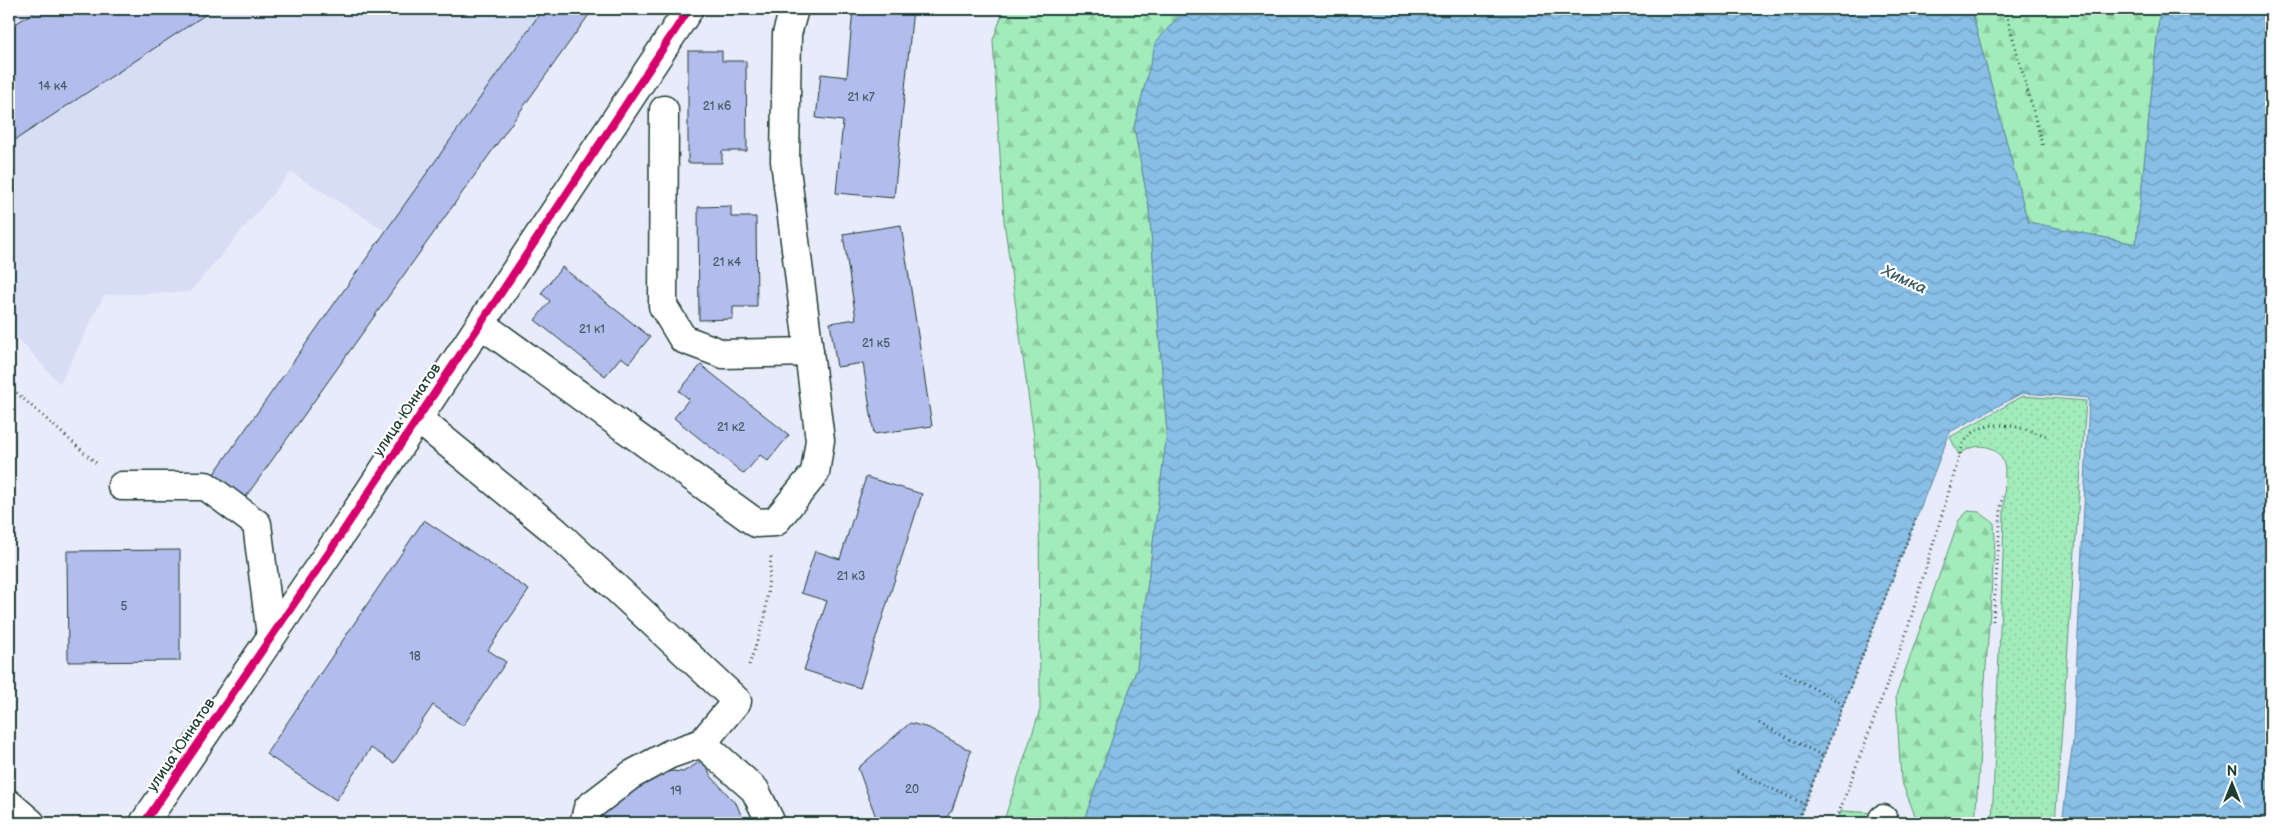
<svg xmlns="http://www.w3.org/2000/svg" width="2280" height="832" viewBox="0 0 2280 832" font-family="'Balsamiq Sans',sans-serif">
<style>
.built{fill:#d8ddf6}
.grass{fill:url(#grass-dots);stroke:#609477}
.forest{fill:url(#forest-firs);stroke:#609477}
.water{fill:url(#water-waves);stroke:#5f8a9f}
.building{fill:#b2bced;stroke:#1f3d34}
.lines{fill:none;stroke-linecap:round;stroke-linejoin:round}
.minor-casing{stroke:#1f3d34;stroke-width:31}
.path{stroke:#1f3d34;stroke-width:3;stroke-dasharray:1 4;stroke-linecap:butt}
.minor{stroke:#fff;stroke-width:28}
.cycleway-casing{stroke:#fff;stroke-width:11}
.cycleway{stroke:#d6006c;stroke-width:8}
.labels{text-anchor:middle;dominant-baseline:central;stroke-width:4.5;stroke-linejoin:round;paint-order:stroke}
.number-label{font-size:12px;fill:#445d62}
.street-label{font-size:15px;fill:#1f3d34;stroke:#fff}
.water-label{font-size:16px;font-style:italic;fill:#3a5d61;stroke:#fff}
</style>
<defs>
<pattern id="grass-dots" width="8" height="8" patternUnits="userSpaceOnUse" patternTransform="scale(1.25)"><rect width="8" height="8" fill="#a2ebba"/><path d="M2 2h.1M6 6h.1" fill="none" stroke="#8bcaa0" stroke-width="1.8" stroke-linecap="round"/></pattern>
<pattern id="forest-firs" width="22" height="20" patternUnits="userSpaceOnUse" patternTransform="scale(1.25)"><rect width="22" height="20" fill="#a2ebba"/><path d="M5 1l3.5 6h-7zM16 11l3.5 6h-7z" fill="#8bcaa0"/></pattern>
<pattern id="water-waves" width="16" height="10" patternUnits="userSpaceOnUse" patternTransform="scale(1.25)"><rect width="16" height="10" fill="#89bee7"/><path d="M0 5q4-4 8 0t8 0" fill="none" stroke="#6f9cbc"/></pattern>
</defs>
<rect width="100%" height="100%" fill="#e8ebfa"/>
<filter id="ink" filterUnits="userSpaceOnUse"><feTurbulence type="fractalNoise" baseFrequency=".02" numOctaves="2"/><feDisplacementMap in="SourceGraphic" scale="10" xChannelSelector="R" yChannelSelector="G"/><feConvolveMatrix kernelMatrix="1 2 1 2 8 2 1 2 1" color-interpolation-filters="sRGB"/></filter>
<g filter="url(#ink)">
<path class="built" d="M9,9h534l-157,222 -95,-59 -101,120 -86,3 -44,89 -51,-55z"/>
<g class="grass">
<path d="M2023,396l63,5 -31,422h-63l11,-266 2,-88c-4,-25 -28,-29 -46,-14l-9,-18z"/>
<path d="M1841,811l37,2 3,10h-44z"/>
</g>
<g class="forest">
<path d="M1004,9h181l-29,33 -22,85 15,81 18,225 -30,235 -54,155h-80l37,-113 -1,-237 -35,-252 -11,-181z"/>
<path d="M1971,9h189l-24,235 -108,-22z"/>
<path d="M1968,511l11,1 15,11 1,16 -20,284h-57l-17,-43 -5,-84 63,-176z"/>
</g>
<path class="water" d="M1185,9h786l57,213 108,22 24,-235h111v814h-209l11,-82 16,-343 -67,-5 -72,39 -153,391h-714l54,-155 30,-235 -18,-225 -15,-81 22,-85z"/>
<g class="building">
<path d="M39,9h175l-205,135v-116z"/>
<path d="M543,9h50l-348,489 -32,-23z"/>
<path d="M853,9h60l-19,189 -58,-5 7,-72 -27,-3 5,-44 26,3z"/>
<path d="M688,51h34v10h24l1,90h-25v12h-34z"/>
<path d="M731,206v11h25l1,90h-24v12l-34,1 -1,-113z"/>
<path d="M901,225l31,201 -58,8 -11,-71 -26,4 -7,-44 26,-4 -13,-85z"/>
<path d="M562,267l88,70 -21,26 -8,-6 -16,19 -70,-56 15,-19 -9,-8z"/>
<path d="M701,365l88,70 -21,26 -8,-6 -16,19 -70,-56 15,-19 -10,-8z"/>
<path d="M866,477l56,17 -62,194 -56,-18 23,-69 -26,-8 14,-42 25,8z"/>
<path d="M424,520l105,70 -41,60 18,12 -43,64 -30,-21 -39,58 -23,-15 -35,52 -70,-46z"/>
<path d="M180,550v111l-112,1 -1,-111z"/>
<path d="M910,723l19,5 42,23 -19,59 -10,13h-64l-20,-55z"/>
<path d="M703,760l8,16 26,29 7,18h-140l-6,-10 21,-11 6,-8 32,-20 14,-3 12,1z"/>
</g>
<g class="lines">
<g class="minor-casing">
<g id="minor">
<path d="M664,110l-1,196 20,33 40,15 86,-2"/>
<path d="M481,324l275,199 19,-1 40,-49 5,-33 -35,-279 2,-127 7,-25"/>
<path d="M417,418l138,113 182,170 -35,42 -32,11 -39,21 -43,33 -4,15"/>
<path d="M122,486h84l51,38 14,112"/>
<path d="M702,743l53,47 16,33"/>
<path d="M9,804l22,19"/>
<path d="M1883,819l1,4"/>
<path d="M144,823l186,-272 359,-542"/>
</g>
</g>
<g class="path">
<path d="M2005,9l38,138"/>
<path d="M9,386l87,77"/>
<path d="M1993,621l9,-125"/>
<path d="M749,665l16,-47 6,-61"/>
<path d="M1781,671l62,33"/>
<path d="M1759,723l64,33"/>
<path d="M1737,772l67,32"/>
<path d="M1797,823l120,-307"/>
<path d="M1835,823l72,-192 56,-187c20,-31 56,-17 84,-8"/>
</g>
<use href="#minor" class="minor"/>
<g class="cycleway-casing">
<path id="cycleway" d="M144,823l186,-272 359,-542"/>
</g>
<use href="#cycleway" class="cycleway"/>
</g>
</g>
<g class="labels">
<g class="number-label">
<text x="53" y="86">14 к4</text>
<text x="861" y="97">21 к7</text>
<text x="717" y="106">21 к6</text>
<text x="727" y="262">21 к4</text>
<text x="592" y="329">21 к1</text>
<text x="876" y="343">21 к5</text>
<text x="731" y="427">21 к2</text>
<text x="851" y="576">21 к3</text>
<text x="124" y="606">5</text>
<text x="415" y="656">18</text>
<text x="912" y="789">20</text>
<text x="676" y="791">19</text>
</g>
<g class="street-label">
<text transform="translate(407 410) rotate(-56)">улица Юннатов</text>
<text transform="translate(181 745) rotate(-56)">улица Юннатов</text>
</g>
<g class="water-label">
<text transform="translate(1904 280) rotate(25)">Химка</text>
</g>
</g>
<rect width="2280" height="832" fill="none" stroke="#fff" stroke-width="30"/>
<rect x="15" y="15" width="2250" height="802" fill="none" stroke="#1f3d34" stroke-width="2" filter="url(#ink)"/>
<g transform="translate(2232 784)" stroke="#ffffff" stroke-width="4" paint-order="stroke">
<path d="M0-4L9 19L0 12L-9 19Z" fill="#1f3d34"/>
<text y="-8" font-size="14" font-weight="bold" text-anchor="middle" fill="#1f3d34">N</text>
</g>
</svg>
